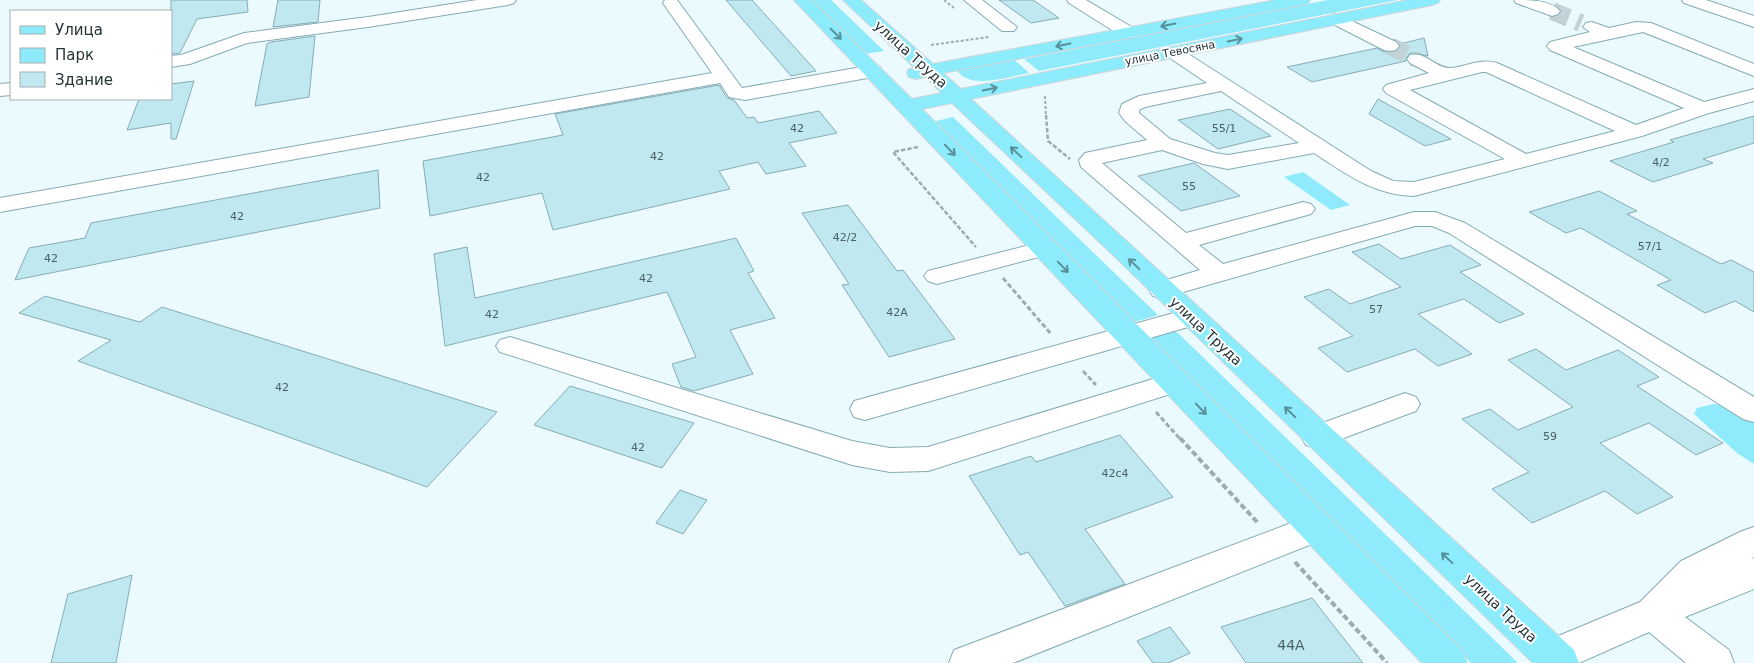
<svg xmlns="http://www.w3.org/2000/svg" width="1754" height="663" viewBox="0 0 1754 663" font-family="'DejaVu Sans',sans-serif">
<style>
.green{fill:#8feafb}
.building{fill:#c0e8f0;stroke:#86acb4}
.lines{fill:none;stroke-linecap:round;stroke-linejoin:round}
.minor-tunnel{stroke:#c3d2d6;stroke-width:18;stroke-dasharray:18 9;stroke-linecap:butt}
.minor-casing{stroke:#85abb3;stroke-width:2}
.major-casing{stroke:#d3d6d7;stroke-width:2}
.path-far3{stroke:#9cacaf;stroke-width:2;stroke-dasharray:3 2;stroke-linecap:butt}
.path-far2{stroke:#9cacaf;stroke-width:2.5;stroke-dasharray:4.5 2;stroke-linecap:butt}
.path-far1{stroke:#9cacaf;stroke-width:3;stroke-dasharray:5 2.5;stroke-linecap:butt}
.path{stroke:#9cacaf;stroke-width:4;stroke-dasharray:6 3;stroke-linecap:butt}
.minor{fill:#fff;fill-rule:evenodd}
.major{fill:#8cecfc;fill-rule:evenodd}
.oneway{stroke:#58909a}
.labels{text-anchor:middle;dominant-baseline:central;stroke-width:4;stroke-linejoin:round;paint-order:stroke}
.far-street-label{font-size:11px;fill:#243437;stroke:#fff}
.number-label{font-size:11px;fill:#4b6165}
.street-label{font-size:14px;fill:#243437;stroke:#fff}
.near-number-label{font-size:14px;fill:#4b6165}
</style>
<rect width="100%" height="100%" fill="#ebfafe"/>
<g class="green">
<path d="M810,0h21l53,51 -19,3z"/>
<path d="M1328,0h70l-359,71 -15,-12z"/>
<path d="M1010,56l19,17c-19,3 -60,18 -72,-3z"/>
<path d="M953,117l205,198 -27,8 -199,-201z"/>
<path d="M1303,172l47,33 -19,5 -47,-33z"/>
<path d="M1172,330l7,4 339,329h-47l-320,-322 -1,-5z"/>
<path d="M1714,404c16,2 28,8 40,19v41l-17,-11 -43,-39 3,-6z"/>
</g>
<g class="building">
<path d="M171,0h76l1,12 -51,7 -17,34 -9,1z"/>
<path d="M278,0h42l-2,22 -45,5z"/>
<path d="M726,0h26l64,71 -25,5z"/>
<path d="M999,0h34l26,18 -28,5z"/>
<path d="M315,36l-6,61 -54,9 12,-62 4,-2z"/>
<path d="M1424,38l4,18 -12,-3h-6l-4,5v3l-94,21 -25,-15 90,-19 7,4h12l4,-5v-3z"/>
<path d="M194,81l-18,58h-5v-16l-44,7 12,-31h32v-15z"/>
<path d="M719,85l8,13 7,2 13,18 7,-1 4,6 61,-12 18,22 -48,10 17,23 -40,8 -8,-12 -39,9 11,18 -177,41 -11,-37 -112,23 -7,-55 140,-26 -8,-21z"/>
<path d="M1378,99l73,40 -26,7 -56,-32z"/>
<path d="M1230,109l41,27 -53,13 -40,-29z"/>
<path d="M1754,116v27l-51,16 10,4 -60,19 -43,-21 64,-19 -4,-2z"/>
<path d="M1194,163l46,33 -59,15 -43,-35z"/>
<path d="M378,170l2,38 -365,72 14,-32 56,-10 6,-15z"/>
<path d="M1599,191l38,20 -10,3 94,50 10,-4 23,12v40l-19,-11 -30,12 -48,-28 14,-5 -90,-52 -15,5 -37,-21z"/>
<path d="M848,205l49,66 6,-1 52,69 -66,18 -47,-72 7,-1 -47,-71z"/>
<path d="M736,238l18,33 -6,2 27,45 -45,12 23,44 -59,17 -13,-4 -9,-23 24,-7 -29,-65 -222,54 -11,-92 33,-7 8,51z"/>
<path d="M1379,244l22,15 49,-14 31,20 -21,7 64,42 -25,9 -35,-24 -46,15 54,40 -34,12 -23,-17 -68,23 -29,-24 35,-12 -49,-39 25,-8 21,15 51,-17 -49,-35z"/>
<path d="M45,296l95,26 22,-15 335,105 -70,75 -349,-126 33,-21 -92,-27z"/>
<path d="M1536,349l30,21 52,-20 41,27 -22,9 86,57 -27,12 -47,-32 -49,20 73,54 -36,17 -32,-23 -73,32 -40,-34 37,-17 -67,-53 28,-10 28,21 55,-23 -65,-47z"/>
<path d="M570,386l67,20 57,17 -32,45 -128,-43z"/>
<path d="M1120,435l53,62 -88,32 40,55 -60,22 -37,-54 -8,3 -51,-79 62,-20 5,6z"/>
<path d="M680,490l27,10 -24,34 -27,-11z"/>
<path d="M132,575l-16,88h-65l17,-69z"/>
<path d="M1312,598l51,65h-117l-25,-36z"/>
<path d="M1170,627l20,26 -22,10h-15l-16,-22z"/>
</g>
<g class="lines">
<g class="minor-tunnel">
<path d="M1552,11l29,12"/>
<path d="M1390,46l26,13"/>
</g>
<g class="minor-casing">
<g id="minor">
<path d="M477,0h39l-2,3 -6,2 -140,22 -121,16 -57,21 -19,3v-11l10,-1 63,-22 124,-16z"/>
<path d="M665,0h12l65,88 131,-23 7,2 2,4 -2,4 -7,2 -128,23 -16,-3 -9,-14 -720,129v-14l712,-125 -49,-70z"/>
<path d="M964,0h18l35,27 -3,4h-12z"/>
<path d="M1067,0h19l49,29 3,4 -3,4 -6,1 -6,-1 -54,-34z"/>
<path d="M1514,0c14,0 37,0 46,11l-2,3 -6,2 -36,-13z"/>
<path d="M1682,0h24l48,16v11l-70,-24z"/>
<path d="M1337,14l59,28 3,4 -3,4 -6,1 -6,-1 -53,-27 -2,-4 2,-4z"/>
<path d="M1592,22l17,6 27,-6 15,1 103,41v12l-111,-44 -70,15 131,55 50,-13v12l-45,12 -67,23 -228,60c-40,-1 -68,-22 -100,-43l-86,16 -25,-5 -41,-14 -60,13 84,70 117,-31 8,2 4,5 -4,5 -112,31 24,19 191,-52h21l30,11 289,174v25l-11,-3 -294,-186 -17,-7h-17l-253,72 -9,-2 -4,-6 4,-6 47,-14 -119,-103 -2,-7 6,-7 62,-13 -22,-19 -6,-8 3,-9 17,-8 68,-13 -40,-27 -3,-4 3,-4 6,-1 6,1 192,123 22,10 21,1 91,-23 -119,-66 -3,-4 3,-4 43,-12 -19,-10 -3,-4 3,-4c16,-4 25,13 40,13 17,-1 28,-10 47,-5l139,62 48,-17 -134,-58 -3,-4 3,-4 40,-10 -7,-5 3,-4zM1482,72h4l129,59 -89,23 -116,-64zM1221,91l78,52 -71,12 -13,-2 -45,-14 -31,-26v-3l6,-3z"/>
<path d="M11,83v12l-11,1v-12z"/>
<path d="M1045,241l9,2 3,5 -3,5 -117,31 -9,-3 -4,-5 4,-5z"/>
<path d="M1192,308l10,3 4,6 -4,6 -337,97 -11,-3 -4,-8 4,-8z"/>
<path d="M510,337l342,104 38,7 38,-1 248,-75 10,3 5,7 -5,7 -258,82 -38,1 -38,-7 -352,-113 -4,-6 4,-6z"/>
<path d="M1405,393l11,4 4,7 -4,7 -99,37 -11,-3 -5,-8 5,-8z"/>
<path d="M1315,514l12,4 5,10 -5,10 -314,125h-64l5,-13z"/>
<path d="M1754,527v30l-3,2 3,-1v31l-69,28 44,33 5,13h-48l-37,-31 -70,31h-42l-3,-7 5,-12 101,-42 41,-41 61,-30z"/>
</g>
</g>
<g class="major-casing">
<path id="major" d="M794,0h17l101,99 30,-6 -17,-16 -9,2 -7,-2 -2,-4 2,-4 6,-1 -72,-68h18l72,64 343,-64h34l-2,3 -6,2 -359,68 18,16 447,-89h32l-2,3 -6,2 -461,94 603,551 5,13h-46l-423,-411 -158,-149 -30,6 540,541 5,13h-45z"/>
</g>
<g class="path-far3">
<path d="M944,0l10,8"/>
<path d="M931,45l58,-8"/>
<path d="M1045,96l1,20"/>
</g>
<g class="path-far2">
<path d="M1046,115l2,26 22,18"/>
<path d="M918,147l-25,5 83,95"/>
</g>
<g class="path-far1">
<path d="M1003,278l48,56"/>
<path d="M1083,371l13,14"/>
<path d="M1156,412l25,28"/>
</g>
<g class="path">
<path d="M1180,438l78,85"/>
<path d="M1295,562l92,101"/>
</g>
<use href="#minor" class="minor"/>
<use href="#major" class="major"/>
</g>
<defs><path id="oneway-shaft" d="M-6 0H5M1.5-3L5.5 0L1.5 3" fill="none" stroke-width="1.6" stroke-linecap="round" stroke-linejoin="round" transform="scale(1.25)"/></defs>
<g class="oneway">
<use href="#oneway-shaft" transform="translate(1168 25) rotate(169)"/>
<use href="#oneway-shaft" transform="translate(836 34) rotate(45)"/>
<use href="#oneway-shaft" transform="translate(1235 40) rotate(-11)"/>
<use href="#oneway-shaft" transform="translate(1063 45) rotate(169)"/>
<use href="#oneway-shaft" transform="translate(990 89) rotate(-11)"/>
<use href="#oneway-shaft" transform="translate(950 150) rotate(46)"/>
<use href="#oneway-shaft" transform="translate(1016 152) rotate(-137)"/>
<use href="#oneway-shaft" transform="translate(1134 264) rotate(-137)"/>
<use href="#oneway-shaft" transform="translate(1063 267) rotate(46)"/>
<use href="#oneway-shaft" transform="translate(1201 409) rotate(46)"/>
<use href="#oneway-shaft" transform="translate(1290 412) rotate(-136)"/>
<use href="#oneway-shaft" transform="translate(1447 558) rotate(-137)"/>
</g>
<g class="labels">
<g class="far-street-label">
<text transform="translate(1170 53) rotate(-11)">улица Тевосяна</text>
</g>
<g class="number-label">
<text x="797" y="128">42</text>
<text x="1224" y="128">55/1</text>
<text x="657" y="156">42</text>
<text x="1661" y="162">4/2</text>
<text x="483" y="177">42</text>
<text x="1189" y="186">55</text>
<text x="237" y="216">42</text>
<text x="845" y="237">42/2</text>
<text x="1650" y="246">57/1</text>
<text x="51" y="258">42</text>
<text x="646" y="278">42</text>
<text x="1376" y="309">57</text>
<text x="897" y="312">42А</text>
<text x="492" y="314">42</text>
<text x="282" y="387">42</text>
<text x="1550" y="436">59</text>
<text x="638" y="447">42</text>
<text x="1115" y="473">42с4</text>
</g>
<g class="street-label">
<text transform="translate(911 54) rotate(42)">улица Труда</text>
<text transform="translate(1206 331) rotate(43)">улица Труда</text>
<text transform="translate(1501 608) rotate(43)">улица Труда</text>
</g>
<g class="near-number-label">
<text x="1291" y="645">44А</text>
</g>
</g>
<rect x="10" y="10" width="162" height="90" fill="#ffffff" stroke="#a7aeaf"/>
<rect x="20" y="26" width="25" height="8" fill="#8cecfc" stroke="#a7aeaf"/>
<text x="55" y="35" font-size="15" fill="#243437">Улица</text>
<rect x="20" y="48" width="25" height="15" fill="#8feafb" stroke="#a7aeaf"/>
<text x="55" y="60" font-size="15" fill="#243437">Парк</text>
<rect x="20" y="72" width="25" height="15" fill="#c0e8f0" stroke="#a7aeaf"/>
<text x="55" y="85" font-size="15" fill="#243437">Здание</text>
</svg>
